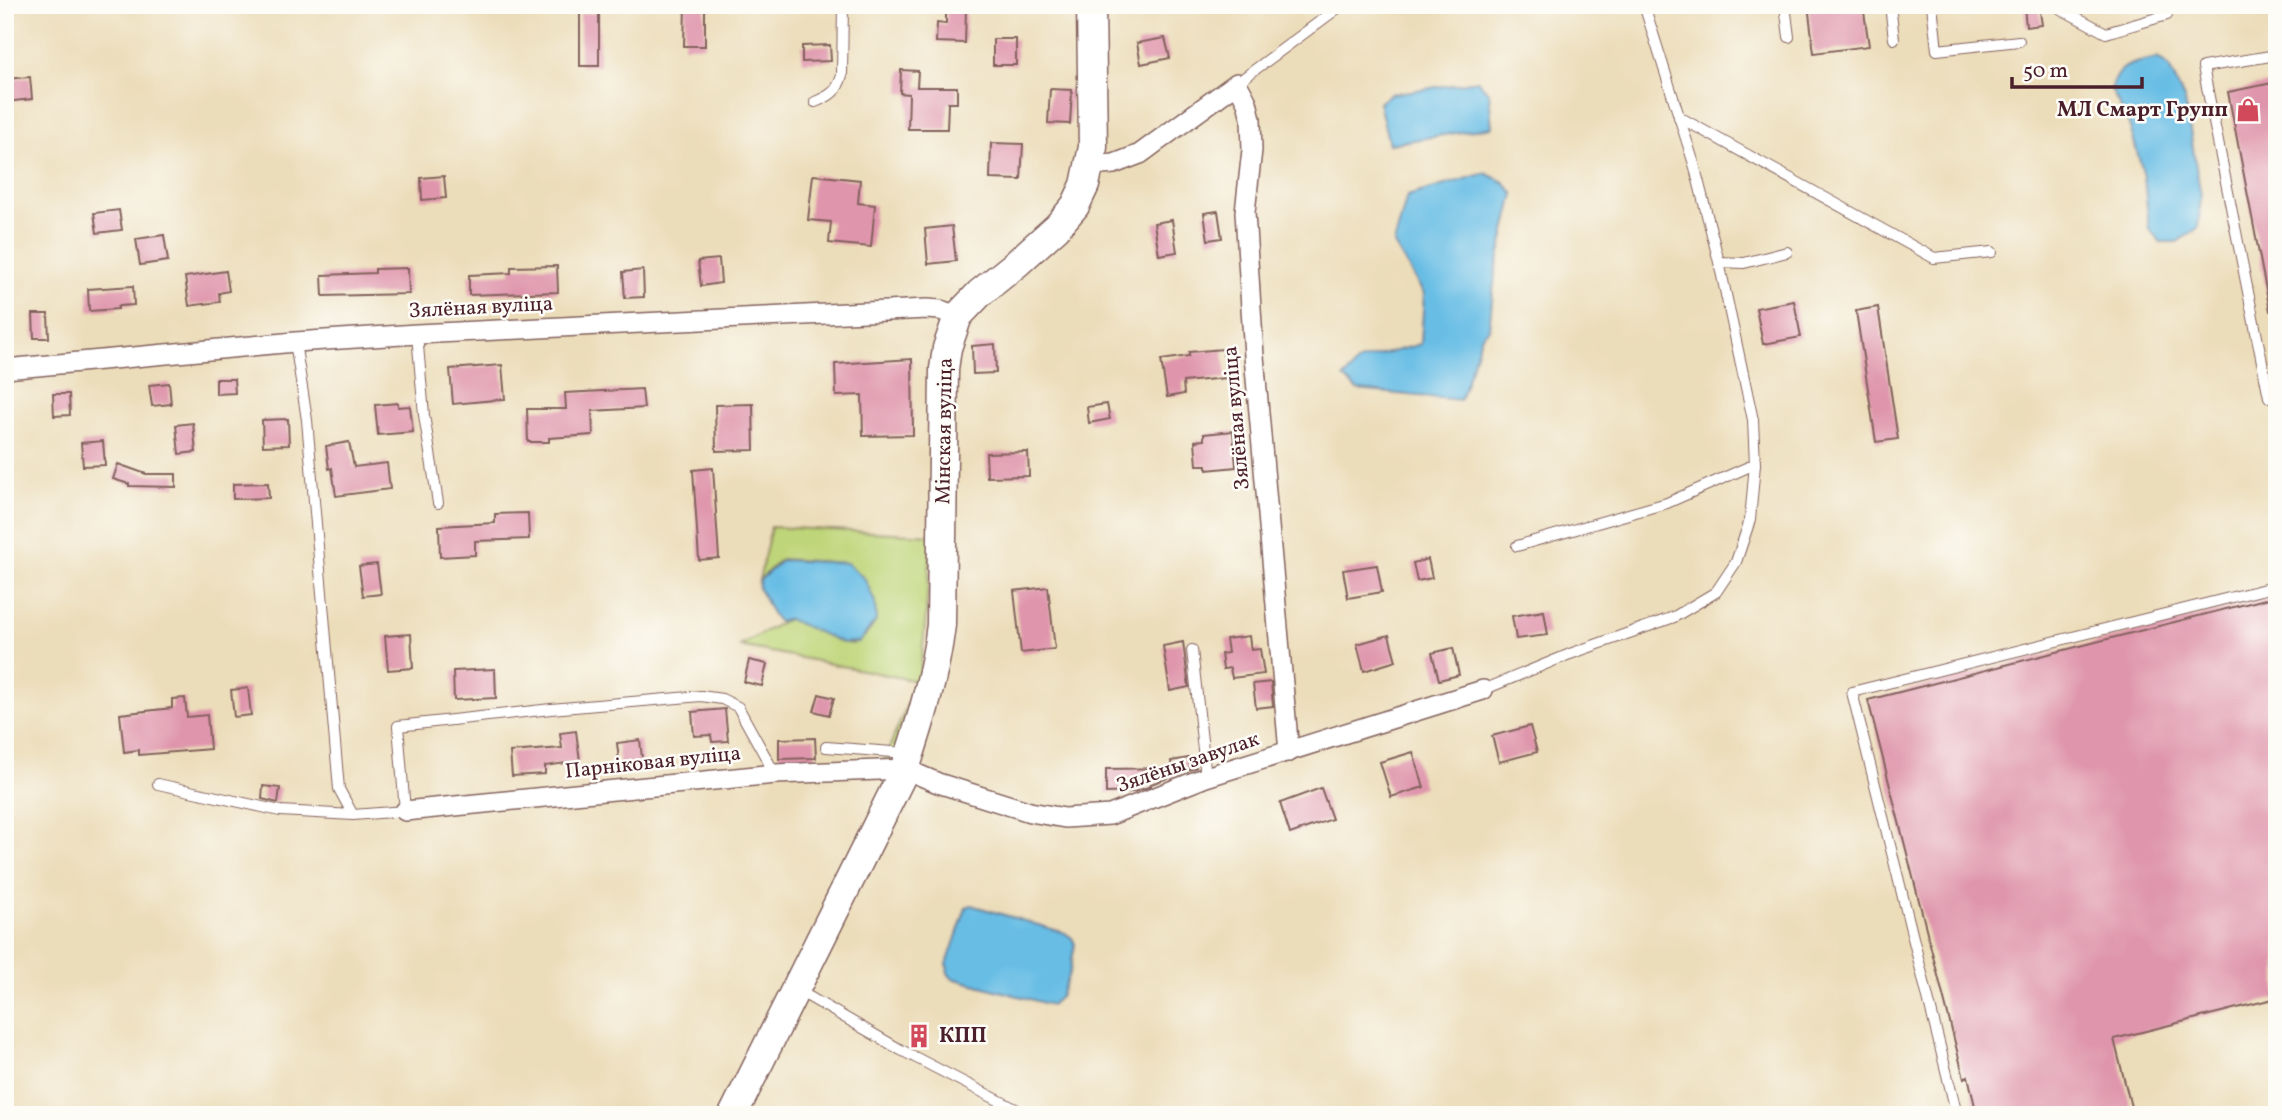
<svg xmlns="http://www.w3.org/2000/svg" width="2282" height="1120" viewBox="0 0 2282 1120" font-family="Vollkorn,serif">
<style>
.green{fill:#bfd579;stroke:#847a52;stroke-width:2}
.water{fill:#68bde5;stroke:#596e88;stroke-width:2}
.building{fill:#df95ac}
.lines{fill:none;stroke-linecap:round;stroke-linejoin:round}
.lane-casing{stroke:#83625d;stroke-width:12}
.street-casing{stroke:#83625d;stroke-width:22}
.secondary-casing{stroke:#83625d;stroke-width:31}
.lane{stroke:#fff;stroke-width:10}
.street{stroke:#fff;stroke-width:19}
.secondary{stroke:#fff;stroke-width:28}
.labels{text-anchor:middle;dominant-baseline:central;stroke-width:5;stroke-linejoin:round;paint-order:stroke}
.poi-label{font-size:21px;font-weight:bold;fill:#4a1f2b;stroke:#fdfcf7;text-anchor:end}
.street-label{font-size:21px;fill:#4a1f2b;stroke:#fdfcf7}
</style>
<rect width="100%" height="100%" fill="#fdfcf7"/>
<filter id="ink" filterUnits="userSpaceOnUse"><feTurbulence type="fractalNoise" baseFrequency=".0143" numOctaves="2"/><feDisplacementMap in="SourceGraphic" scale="14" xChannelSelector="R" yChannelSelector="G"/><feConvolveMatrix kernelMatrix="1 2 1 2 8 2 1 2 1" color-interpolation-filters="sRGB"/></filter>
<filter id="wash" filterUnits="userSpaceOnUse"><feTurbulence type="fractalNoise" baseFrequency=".00686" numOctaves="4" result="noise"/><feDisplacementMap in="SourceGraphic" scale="28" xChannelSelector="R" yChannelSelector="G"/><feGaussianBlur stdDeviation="1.57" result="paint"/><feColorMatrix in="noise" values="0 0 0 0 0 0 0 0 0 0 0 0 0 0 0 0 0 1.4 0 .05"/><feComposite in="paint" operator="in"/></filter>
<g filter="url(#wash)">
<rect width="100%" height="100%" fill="#ecddba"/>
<path class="green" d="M771,527l161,8 -8,102 -7,59 -26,66 -8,1 34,-82 -177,-35 49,-28c10,5 21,9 32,14 29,14 35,21 55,-11l-30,-58 -65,-4 -22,21z"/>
<g class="water">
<path d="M2158,58l11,9 16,34 16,95 -3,32 -21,14h-16l-12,-13 -5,-53 -14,-49 -19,-38c7,-27 23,-25 47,-31z"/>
<path d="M1478,81l11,12 3,34 -103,17 -10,-41 11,-9z"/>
<path d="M1485,173l19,9 10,12 -19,80 -6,55 -7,6 -22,65 -103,-10 -13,-12 15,-17 62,-17 3,-50 -30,-50 13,-48z"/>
<path d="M782,560l65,3 18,16 10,23 1,19 -17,21 -16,1 -55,-24 -9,3c-10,-9 -12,-23 -21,-34l2,-8z"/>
<path d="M971,905l94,28 7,5 3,6 -5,27 -10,26 -9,8 -99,-27 -4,-5 -1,-9 19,-56z"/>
</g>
<g id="blocks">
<g class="building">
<path d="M685,5h20v41h-21z"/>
<path d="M1808,5h55l6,41 -55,7z"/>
<path d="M2024,5h15l3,20 -16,2z"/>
<path d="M946,8l20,1 -1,34 -29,-1 1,-19 9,1z"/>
<rect x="580" y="13" width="19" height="53"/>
<path d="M1165,38l5,20 -29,6 -4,-21z"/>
<rect x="993" y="39" width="23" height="26"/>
<path d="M830,45l1,16 -29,1v-16z"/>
<path d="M901,70l17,1 -1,16h40v16h-9l-1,26h-39l1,-35 -9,-1z"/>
<path d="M30,77l2,22 -27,3v-23z"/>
<path d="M2277,82v228l-7,1 -42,-219z"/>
<path d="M1050,89l22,1 -2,34 -22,-1z"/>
<path d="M991,143l32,1 -2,36 -31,-1z"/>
<path d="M813,175l47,5 -2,23 17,2 -4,42 -42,-4 2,-21 -23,-2z"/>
<path d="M444,176l2,22 -24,2 -1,-22z"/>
<path d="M119,210l3,20 -25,3 -3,-20z"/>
<path d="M1218,211l4,27 -14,2 -4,-27z"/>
<path d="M1172,220l5,32 -18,3 -5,-32z"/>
<path d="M952,226l4,35 -28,3 -3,-35z"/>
<path d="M164,235l4,26 -28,4 -4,-26z"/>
<path d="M719,259l2,24 -20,3 -3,-25z"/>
<path d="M557,266l1,26 -89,3v-20l42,-2v-6z"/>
<path d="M408,268l1,26 -86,2 -1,-21 53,-2v-4z"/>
<path d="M643,270l1,27 -19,1 -2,-26z"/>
<path d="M226,271l3,20 -10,2 1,9 -31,4 -4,-29z"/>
<path d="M133,286l1,19 -16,1v3l-29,2 -1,-22z"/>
<path d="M1794,301l7,36 -38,7 -7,-36z"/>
<path d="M1878,307l20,132 -22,3 -20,-131z"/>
<path d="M33,314h15l1,24h-15z"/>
<path d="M995,344l1,29 -23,1 -1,-28z"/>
<path d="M1223,349l3,29 -43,4 1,12 -17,3 -6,-37 28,-4v-4z"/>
<path d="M912,359l1,76 -50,1 -1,-41 -26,1 -1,-32z"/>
<path d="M502,365l3,34 -52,5 -3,-35z"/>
<path d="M216,379h18l1,14 -19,1z"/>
<path d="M169,383l2,21 -19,2 -3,-21z"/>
<path d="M642,389l2,19 -52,3 1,24 -44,3v4h-21l-1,-33h39l-1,-16z"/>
<path d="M53,394h16l1,21 -16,1z"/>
<path d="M398,403v4l12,-1 3,26 -35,3 -3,-30z"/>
<path d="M753,404l1,46 -38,1 -1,-46z"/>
<path d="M1107,404l3,15 -21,4 -2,-16z"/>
<path d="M288,419l1,26 -26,1 -1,-26z"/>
<path d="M193,423l3,29 -17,2 -3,-29z"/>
<path d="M1233,431l3,36 -29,3v-5h-10l-2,-24 9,-1v-6z"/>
<path d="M103,441l2,24 -22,1 -2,-23z"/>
<path d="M349,442l5,25 33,-4 3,26 -54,7 -4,-28 -3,1 -3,-23z"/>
<path d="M1028,452l1,24 -42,1 -1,-24z"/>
<path d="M118,464l28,10h30v13l-47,-1v-2l-16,-5z"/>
<path d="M713,468l6,90 -20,2 -6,-90z"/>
<path d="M268,483l1,15 -36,1v-15z"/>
<path d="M528,513l1,26 -54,2v14l-35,2 -1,-31 56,-3v-9z"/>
<path d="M1428,559l4,19 -15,3 -4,-18z"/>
<path d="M377,564l4,30 -18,2 -4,-30z"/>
<path d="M1377,565l5,27 -34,6 -5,-28z"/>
<path d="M1048,587l7,62 -34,4 -7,-62z"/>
<path d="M2277,596v402l-163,41 19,76h-156l-9,-39 -4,2 -96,-378z"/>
<path d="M1544,611l4,24 -32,4 -4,-23z"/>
<path d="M411,634l2,34 -25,2 -3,-34z"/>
<path d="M1389,635l7,26 -32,10 -7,-27z"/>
<path d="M1249,636l2,14 9,-1 4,25 -32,4 -2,-10 -7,1 -2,-15 7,-1 -2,-14z"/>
<path d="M1183,642l6,45 -19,4 -7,-45z"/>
<path d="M1453,648l6,27 -20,5 -7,-27z"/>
<path d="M749,660l18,4 -5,22 -18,-4z"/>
<path d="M495,669l1,29 -42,2 -1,-29z"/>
<path d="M1271,682l2,24 -17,2 -3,-24z"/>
<path d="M248,688l3,27 -17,2 -3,-27z"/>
<path d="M819,694l15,4 -5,17 -15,-4z"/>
<path d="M185,698l2,19 20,-2 3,34 -71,6v-5l-15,2 -4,-38 52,-6v-9z"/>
<path d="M725,709l3,32 -16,1 -1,-7 -17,1 -2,-24z"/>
<path d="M1530,726l7,26 -38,10 -7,-26z"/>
<path d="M576,731l4,30 -35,5v8l-33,2 -2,-24 52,-4 -2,-15z"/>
<path d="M815,738l1,20 -37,1v-20z"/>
<path d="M640,740l3,27 -23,2 -3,-26z"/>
<path d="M1413,752l11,35 -33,10 -11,-35z"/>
<path d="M1189,758l1,9h7l-46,17v2l-17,6 -28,1v-24l66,-1 -1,-7z"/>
<path d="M263,786l17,2 -2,15 -16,-4z"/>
<path d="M1321,788l11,31 -42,15 -10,-31z"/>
</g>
</g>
</g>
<g filter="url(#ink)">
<use href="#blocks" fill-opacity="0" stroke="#83625d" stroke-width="2"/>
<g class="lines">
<g class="lane-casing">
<g id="lane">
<path d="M1785,5l4,32"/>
<path d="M1890,5l4,34"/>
<path d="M1932,5l5,45 82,-9"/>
<path d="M2061,5v4l45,24 61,-18 1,-10"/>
<path d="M2277,55l-74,12 66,330 8,-2"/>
<path d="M1237,83l105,-78"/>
<path d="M815,102c15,-6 23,-11 27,-27l1,-70"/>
<path d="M1679,117l255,141 58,-6"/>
<path d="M1719,262l25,1 43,-11"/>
<path d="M417,334l7,81 14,88"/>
<path d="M295,342l12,78 32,369 14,26"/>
<path d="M1517,546l150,-43 88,-39"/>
<path d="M1192,650l14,127"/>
<path d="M1483,690l87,-36 104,-37 42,-25 20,-30 14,-42 5,-56 -2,-44 -34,-158 -25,-98 -50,-159"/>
<path d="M826,747l80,6"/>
<path d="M158,784l122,27 73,4 52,-4 -7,-85 153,-17 150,-13 21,3 16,8 37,67"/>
<path d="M799,991l102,59 126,65"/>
<path d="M1957,1115l-105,-423 425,-106"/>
</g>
</g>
<g class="street-casing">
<g id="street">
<path d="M1090,166l24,-2 26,-10 97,-71 10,19 4,17 1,31 -7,62 9,144 35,396"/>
<path d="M5,369l290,-27 122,-8 510,-25 13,1 18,6"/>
<path d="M405,811l370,-37 130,-5 33,14 92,29 35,6 45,-3 96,-38 277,-87"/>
</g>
</g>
<g class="secondary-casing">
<path id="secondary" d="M733,1115l172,-346c16,-48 30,-94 36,-144l3,-256 3,-21 11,-32 22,-23 36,-29 41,-37 18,-21 10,-21 8,-38 -2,-142"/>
</g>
<use href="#lane" class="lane"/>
<use href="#street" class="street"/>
<use href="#secondary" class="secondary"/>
</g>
</g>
<defs>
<g id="shop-bare" transform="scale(1.89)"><path d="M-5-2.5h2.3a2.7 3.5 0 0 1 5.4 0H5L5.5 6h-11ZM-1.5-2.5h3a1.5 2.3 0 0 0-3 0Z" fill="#d1495b" stroke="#fdfcf7" stroke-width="2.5" paint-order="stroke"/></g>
<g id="building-bare" transform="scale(1.89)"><path d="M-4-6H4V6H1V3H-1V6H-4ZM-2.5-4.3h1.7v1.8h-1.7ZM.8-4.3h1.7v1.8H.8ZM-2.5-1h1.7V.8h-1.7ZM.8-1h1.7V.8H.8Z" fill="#d1495b" stroke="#fdfcf7" stroke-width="2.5" paint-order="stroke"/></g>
</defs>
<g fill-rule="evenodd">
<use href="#shop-bare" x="2248" y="110"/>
<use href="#building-bare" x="919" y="1036"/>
</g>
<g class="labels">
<g class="poi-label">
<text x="2228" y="110">МЛ Смарт Групп</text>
<text x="939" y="1036" text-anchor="start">КПП</text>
</g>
<g class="street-label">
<text transform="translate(481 308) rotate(-3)">Зялёная вуліца</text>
<text transform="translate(1237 418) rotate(-95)">Зялёная вуліца</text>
<text transform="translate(945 431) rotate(-89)">Мінская вуліца</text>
<text transform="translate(653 763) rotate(-6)">Парніковая вуліца</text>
<text transform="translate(1188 763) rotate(-19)">Зялёны завулак</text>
</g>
</g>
<rect width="2282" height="1120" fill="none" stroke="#fdfcf7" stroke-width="28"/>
<path d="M2012 77v10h130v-10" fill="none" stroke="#4a1f2b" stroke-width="3.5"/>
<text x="2023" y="77" font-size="21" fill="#4a1f2b" stroke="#fdfcf7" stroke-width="5" paint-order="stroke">50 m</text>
</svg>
